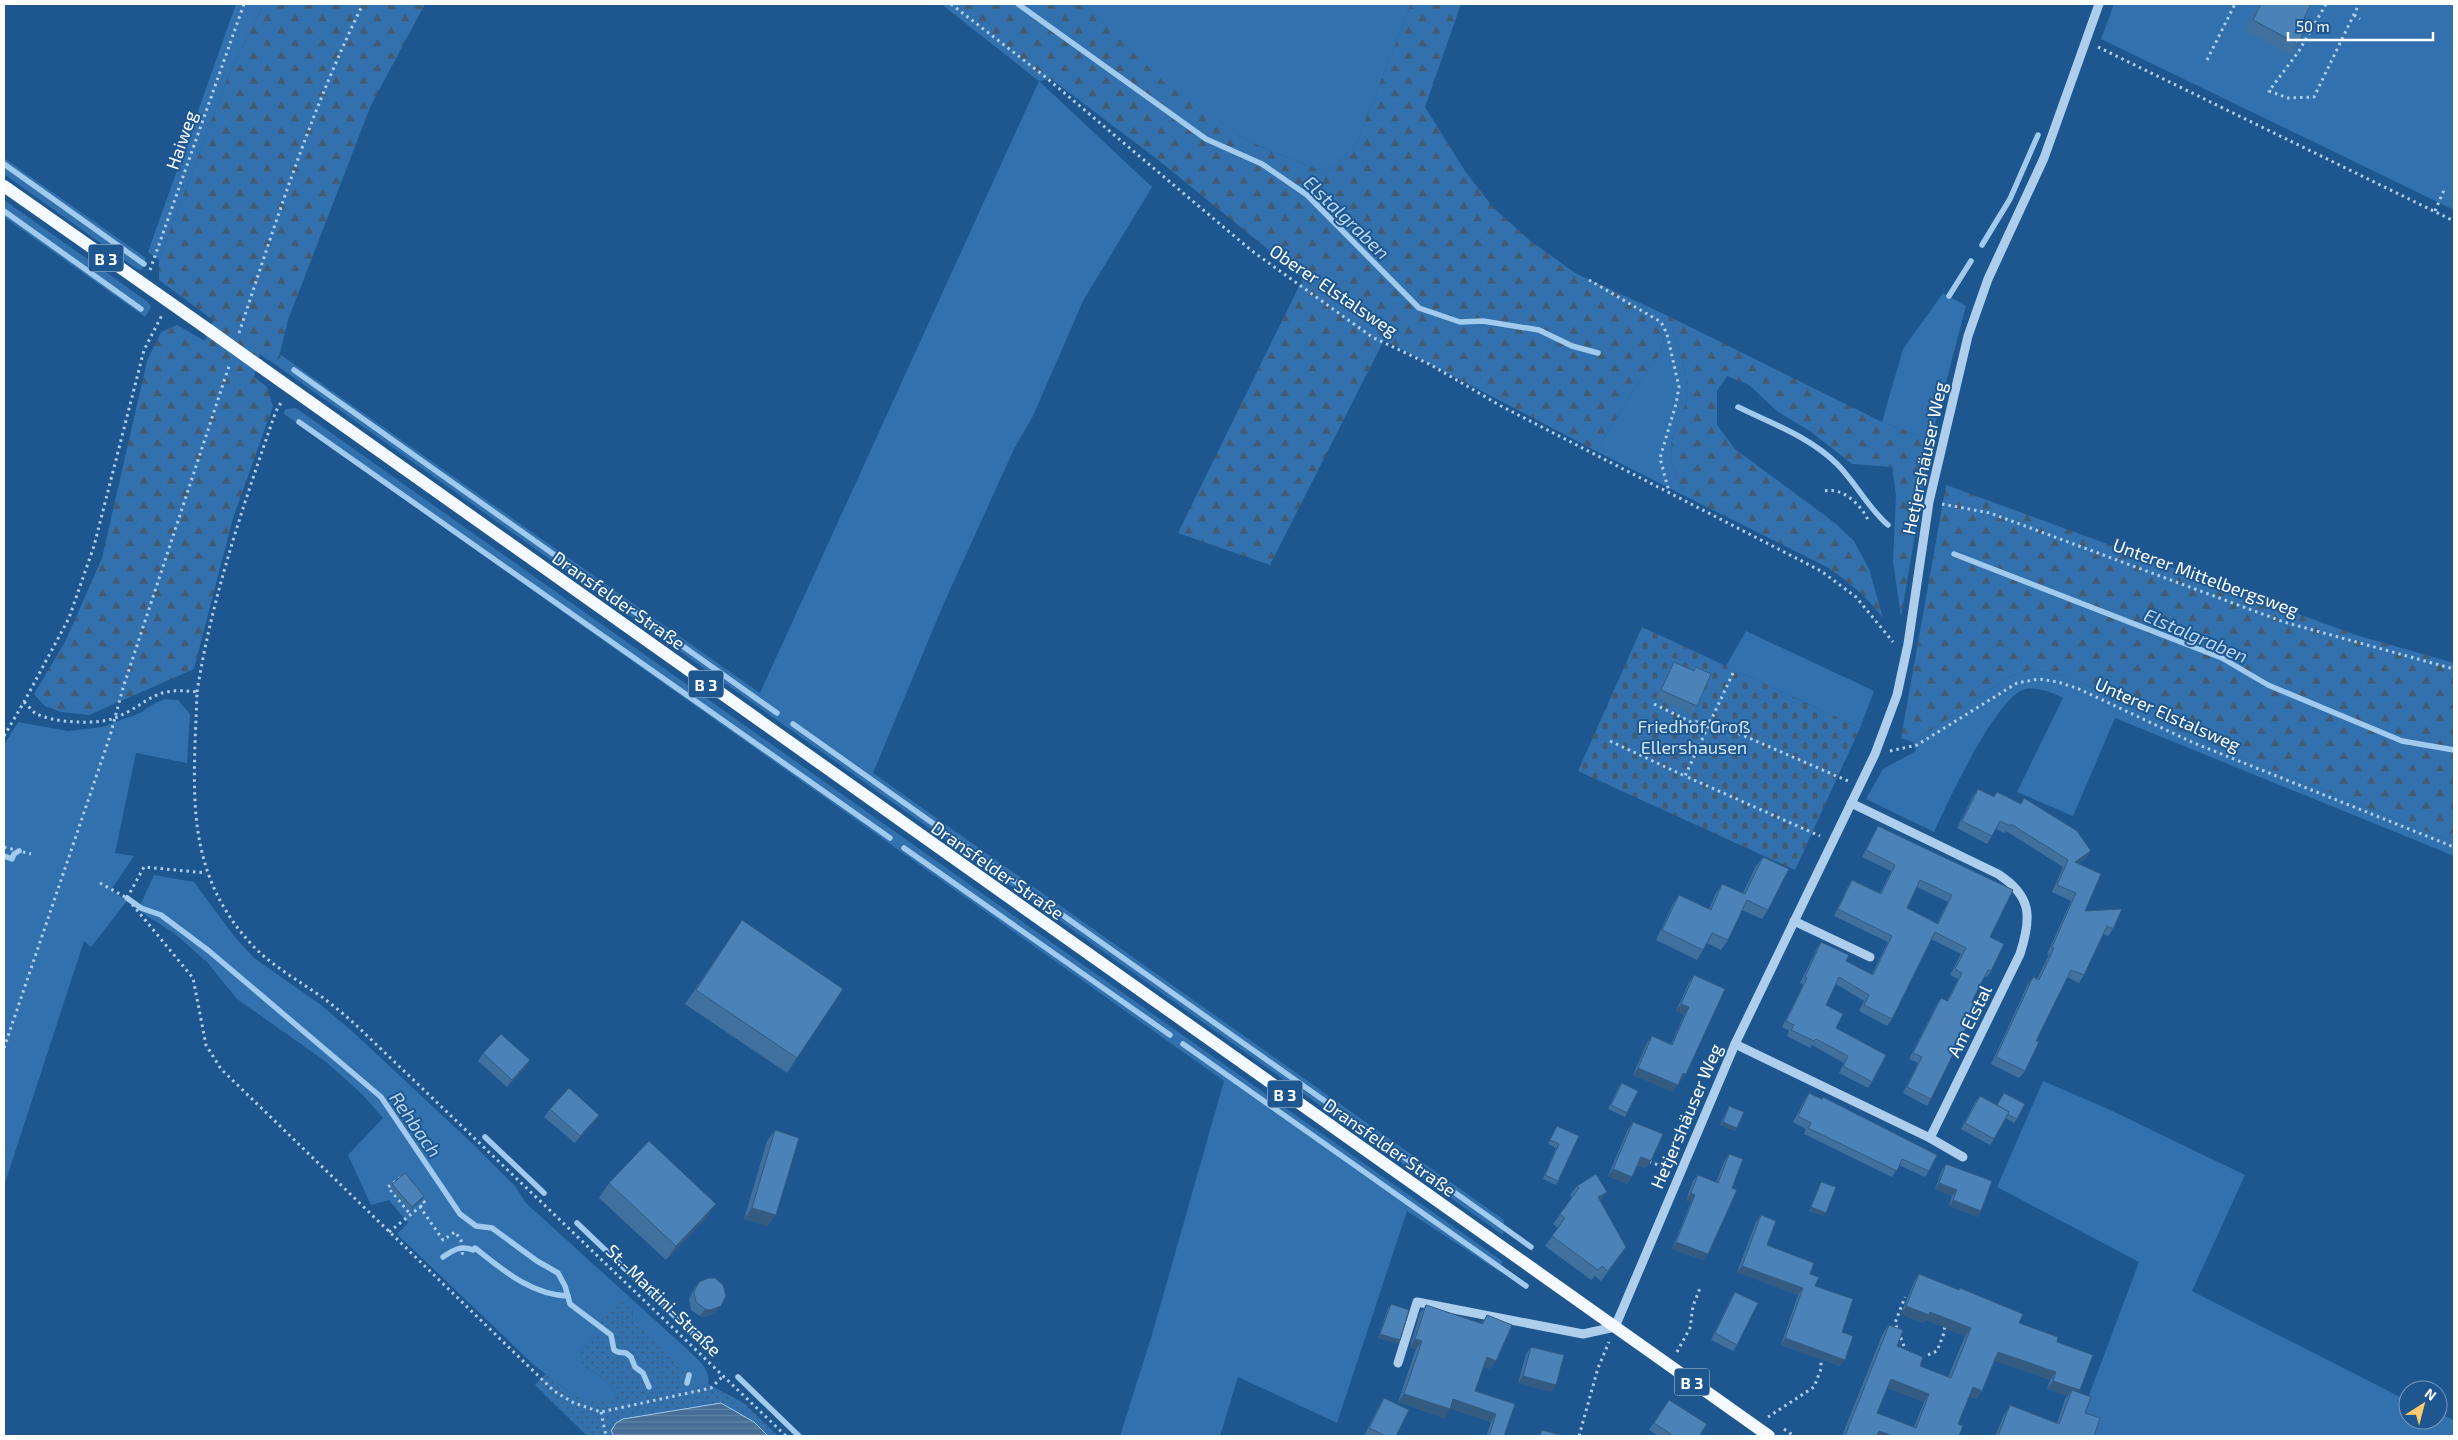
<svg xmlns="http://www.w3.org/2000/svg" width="2458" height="1440" viewBox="0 0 2458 1440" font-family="'Exo 2',sans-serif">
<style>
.green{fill:#3271ad}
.forest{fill:url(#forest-firs)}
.cemetery{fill:url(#cemetery-stones)}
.park{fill:url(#park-dots)}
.water{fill:url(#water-rules);stroke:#a1caef}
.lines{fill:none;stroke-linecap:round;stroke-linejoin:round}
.stream{stroke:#a1caef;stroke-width:5.5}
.path{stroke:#adceed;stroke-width:3;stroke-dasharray:2.5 4;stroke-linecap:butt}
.minor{stroke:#adceed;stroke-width:9}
.major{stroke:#f4f9ff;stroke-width:12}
.major-bridge{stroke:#f4f9ff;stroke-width:12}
.wall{fill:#40709e;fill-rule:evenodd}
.shaded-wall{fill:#345b81}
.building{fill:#4b82b8;stroke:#345b81;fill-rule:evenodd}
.labels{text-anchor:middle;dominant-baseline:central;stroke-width:4;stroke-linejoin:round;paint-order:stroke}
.shield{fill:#1e568f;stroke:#bcccdd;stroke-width:1}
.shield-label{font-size:16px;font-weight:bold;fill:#fff}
.street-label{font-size:18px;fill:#fff;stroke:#1e568f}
.park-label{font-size:18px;fill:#d3e7f9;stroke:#1e568f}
.water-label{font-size:19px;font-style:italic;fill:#b9d8f4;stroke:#1e568f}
</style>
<defs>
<pattern id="forest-firs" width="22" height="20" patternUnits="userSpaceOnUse" patternTransform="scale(1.25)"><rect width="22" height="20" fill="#3271ad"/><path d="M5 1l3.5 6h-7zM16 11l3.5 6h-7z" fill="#425b73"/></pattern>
<pattern id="cemetery-stones" width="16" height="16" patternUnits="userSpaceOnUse" patternTransform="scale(1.25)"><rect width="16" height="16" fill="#3271ad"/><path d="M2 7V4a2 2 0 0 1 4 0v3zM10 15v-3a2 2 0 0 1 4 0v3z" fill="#425b73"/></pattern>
<pattern id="park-dots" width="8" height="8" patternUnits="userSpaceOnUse" patternTransform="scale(1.25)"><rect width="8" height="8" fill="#3271ad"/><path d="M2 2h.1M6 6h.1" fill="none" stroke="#425b73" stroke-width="1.8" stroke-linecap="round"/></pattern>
<pattern id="water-rules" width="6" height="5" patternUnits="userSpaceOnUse" patternTransform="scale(1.25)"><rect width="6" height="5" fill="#466e96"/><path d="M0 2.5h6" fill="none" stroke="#6284a6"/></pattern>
</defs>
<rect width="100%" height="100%" fill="#1e568f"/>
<g class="green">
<path d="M236,4h28l-32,63 -73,193 -11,-8z"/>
<path d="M1084,4h327l-56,143 -29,26 -76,-31 -86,-59z"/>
<path d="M2114,4h340v206l-353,-171z"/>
<path d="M1039,81l113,106 -69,114 -50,115 -19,33 -70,154 -71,170 631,447 -1,15 -1234,-875h9l3,-5 479,338z"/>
<path d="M4,158l142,100 -4,12 -5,-1 -133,-95z"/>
<path d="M4,200l144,102 3,5 -6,10 -141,-100z"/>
<path d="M1943,293l23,13 -35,134 -49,-18 21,-73z"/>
<path d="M1638,302l30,14 18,58 2,24 -16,42 -1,21 14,35 -89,-45 42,-68 22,-30 4,-15 -4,-11z"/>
<path d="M296,408l1206,853 -2,11 -93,-61 -70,212 -99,-46 -18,59h-100l31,-98 73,-257 -940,-667 1,-5z"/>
<path d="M1746,631l128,60 -14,37 -134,-62z"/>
<path d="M2030,669l37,7 130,63 257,103v14l-339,-138 -42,98 -56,-24 46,-94c-10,-5 -25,-11 -37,-9 -29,5 -79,115 -92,143l-68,-33 17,-30 33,-18 -3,-9 94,-64z"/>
<path d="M166,699l12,1 12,14 -3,49 -51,-10 -21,100 19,3 -23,34 16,11 -36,46 -7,-6 -80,245v-441l14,-23 50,9 34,-4 38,-14 15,-10z"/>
<path d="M154,875l40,7 40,54 20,22 67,47 32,27 121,113 41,41 11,17 164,149c9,9 21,17 18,32l-21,7 -54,-71 -1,-11 -28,8 -24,37 3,12c18,10 30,16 34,36l-19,1 -18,-3 -45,-34 -138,-132 11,-11 -19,-23 -18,5 -23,-50 35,-37 -21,-24 -37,-33 -88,-62 -30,-37 -33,-29 -36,-23z"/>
<path d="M2043,1081l65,28 137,66 -53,116 216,110v19h30v-7l16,7v16h-363l-12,-14 60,-160 -142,-75z"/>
</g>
<g class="forest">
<path d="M264,4h161l-54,101 -83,215 -10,41 -10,-1 -8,-6 -6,23 13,10 6,19 -40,112 -39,151 -105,46 -28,-3 -16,-6 -11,-12 31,-52 37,-84 45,-197 14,-29 16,-7 28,16 8,-21 -54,-40v-20l73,-193z"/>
<path d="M941,4h143l81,79 85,59 76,31 29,-26 56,-143h50l-36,103 40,64 27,35 36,33 47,34 63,29 22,25 4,10 -4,16 -22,30 -42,68 -212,-111 -114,225 -92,-32 125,-255 -146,-119 -106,-80 -12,2z"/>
<path d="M1668,316l214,106 49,18 -30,177 -8,-55 3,-67 -4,-28 -40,-3 -42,-33 -32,-19 -29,-27 -22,-9 -10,15v34l18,24 100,74 19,18 15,28 14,49c-16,-21 -34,-36 -56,-51l-142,-71 -14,-35 1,-21 16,-42 -2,-24z"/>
<path d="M1946,485l410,150 98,28v179l-257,-103 -130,-63 -37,-7 -23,9 -94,64 -12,-4z"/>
</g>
<path class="cemetery" d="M1642,627l218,101 -65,142 -217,-99z"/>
<path class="park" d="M621,1301l11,8 1,11 52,52 2,19 21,-7 36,19 34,33h-191l-52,-51 11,-11c30,23 32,29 71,28 -4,-20 -16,-26 -34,-36l-3,-12 24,-37z"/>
<path class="water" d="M721,1403l33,19 14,14h-154l-3,-5 5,-8 7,-4z"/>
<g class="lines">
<g class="stream">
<path d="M1018,4l188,135 56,25 45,31 112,113 41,14 23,-1 56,9 33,16 26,7"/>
<path d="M4,164l140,100"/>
<path d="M4,211l137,98"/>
<path d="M1982,245l28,-46 28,-64"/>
<path d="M1949,296l22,-35"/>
<path d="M294,370l483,343"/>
<path d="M1738,407c33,16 72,30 99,57 19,19 31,44 51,61"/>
<path d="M299,422l591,416"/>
<path d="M1954,554l268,104 46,27 134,56 52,9"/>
<path d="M793,724l622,441"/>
<path d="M904,848l266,187"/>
<path d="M4,856l8,3 2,-5 5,-3"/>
<path d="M127,898l14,10 20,7 48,36 172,146 79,117 16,12 16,2 45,33 21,12 7,13 5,18 41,31 3,15 4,2 8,1 5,4 4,10 8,6 6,14"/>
<path d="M1183,1044l343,242"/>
<path d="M485,1137l59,56"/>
<path d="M1430,1175l101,72"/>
<path d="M577,1223l134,128"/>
<path d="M443,1257c10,-7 18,-12 30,-7l2,-2c28,22 56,47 93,48"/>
<path d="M738,1377l61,59"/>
<path d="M687,1383l2,-8"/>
</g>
<g class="path">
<path d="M951,4l92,71 209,176 120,86 59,28 70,41 320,165 35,26 37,45"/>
<path d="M2326,4l-27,47 -30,40 19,7 26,-1 45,-93"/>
<path d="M2354,15l6,4"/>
<path d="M2098,47l356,174"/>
<path d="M2207,60l28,-56"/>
<path d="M2435,211l9,-21"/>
<path d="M150,270l94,-266"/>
<path d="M1589,280l72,42 6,12 12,53 -3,17 -16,54 9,34"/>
<path d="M239,333c37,-111 72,-224 124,-329"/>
<path d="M1825,491c18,-4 36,14 43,29"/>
<path d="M1942,504l48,9 294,109 170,47"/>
<path d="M1733,673l-48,103 135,60"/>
<path d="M197,692c15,-96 47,-189 79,-281l6,-10"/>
<path d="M24,702c4,3 7,8 11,11 17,10 62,12 80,5 36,-15 36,-32 82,-26 -3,97 -15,179 57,255 20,20 45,34 68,50 12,9 24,19 35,29l429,410"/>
<path d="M1654,704l37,18 19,-1 138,60"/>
<path d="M4,736l20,-34 45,-84 25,-72 50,-196 18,-35"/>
<path d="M1610,741l75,35"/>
<path d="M1890,751l27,-6 100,-62 22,-4 19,3 21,7 115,54 260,104"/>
<path d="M4,847l27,7"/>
<path d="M100,883l27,15 66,80 13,67 15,24 333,322 20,12 27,9 110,-24 12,-12"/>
<path d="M127,898l17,-31 62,6"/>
<path d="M4,1048l106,-312 13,-48 107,-325"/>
<path d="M1649,1161l18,8"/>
<path d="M405,1179l-2,-3 -15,11 23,28"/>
<path d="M420,1207l5,-4 -5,-6"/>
<path d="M389,1232l31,-25 23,33 12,-8 6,8 1,13 3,2"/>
<path d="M1904,1346l-9,-23 10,-26"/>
<path d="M1677,1352l13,-24 3,-22 7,-18"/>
<path d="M1928,1355l9,-4 7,-18 1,-10"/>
<path d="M601,1412l5,24"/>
<path d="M1768,1417l46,-30 7,-18v-10"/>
<path d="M1784,1429l10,7"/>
<path d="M1579,1436l19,-68 11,-26"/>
</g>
<g class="minor">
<path d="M1794,921l76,36"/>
<path d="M1735,1044l195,94 90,-184c12,-37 12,-58 -22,-80l-147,-71"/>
<path d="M1930,1138l33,19"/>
<path d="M1398,1363l19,-61 166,32 32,-7 120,-283 140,-290 22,-59 11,-51 21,-142 39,-166 20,-57 56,-121 55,-154"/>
</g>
<g class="major">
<path d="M4,186l205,144"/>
<path d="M258,365l1511,1071"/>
</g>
<path class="major-bridge" d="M209,330l49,35"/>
</g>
<g class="wall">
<path d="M2260,4h51l-7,14 -6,26 -8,11 -45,-24 11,-21z"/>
<path d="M1674,662l19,9 3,-4 1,39 -5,8 -36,-16 13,-28z"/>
<path d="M1978,789l16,8 3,-5 23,12 4,-6 62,60 -8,6 7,47 28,18 -5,7 -5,-2 -19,41 -5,8 -12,-6 -31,64 -11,30 -6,7 -28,-14 37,-80 5,-7 4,2 12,-24 -2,-1 24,-53 -19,-9 11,-25 -57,-36 -2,2 -8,-4 -9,15 -30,-16 16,-32z"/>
<path d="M1878,826l135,64 -23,47 1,34 -4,6 -2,-1 -12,23 -3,14 -39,86 -4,7 -24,-13 15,-30 -9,-4 28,-55 4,-6 6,3 11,-22 -8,-4 11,-21 -30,-15 -39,80 -5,7 -28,-15 5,-10 -28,-17 -10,21 10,23 36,54 -4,6 -29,-15 5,-10 -32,-18 -2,3 -23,-12 2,-5 -7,-4 21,-42 -3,-2 17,-35 4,-6 25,19 26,13 16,-32 -54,-26 14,-30 4,-6 28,13 11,-22 -29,-14 12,-24zM1917,887l31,15 -11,21 -30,-15z"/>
<path d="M1763,857l5,53 -6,9 -20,-9 -14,30 -7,10 -14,-7 -4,7 -6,10 -41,-20 17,-36 6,-9 30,14 7,-16 6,-9 21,9 13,-27z"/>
<path d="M732,935l65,123 -10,15 -102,-69z"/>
<path d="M1694,975l-8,99 -5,7h-2l-6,11 -40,-17 14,-32 5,-7 19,8 13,-29 -8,-4 13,-29z"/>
<path d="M483,1053l47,7 -5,8 -18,19 -29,-26z"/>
<path d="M1622,1083l5,30 -2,4 -17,-8 11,-23z"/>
<path d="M1809,1093l120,78 -4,6 -26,-12 -7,12 -88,-43 2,-5 -13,-7 12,-23z"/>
<path d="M2004,1093l13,26 -3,4 -9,-5 -11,21 -4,6 -29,-16 14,-27 5,-6 17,9z"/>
<path d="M1729,1106l8,22 -2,3 -15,-6 7,-15z"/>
<path d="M550,1109l49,6 -5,7 -19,21 -31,-26z"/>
<path d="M1633,1122l18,39 -5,7 -9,-3 -10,19 -19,-8 20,-47z"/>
<path d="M1557,1126l22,10 -21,45 -2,4 -13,-6 13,-31 -8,-4z"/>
<path d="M775,1130l-7,96 -24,-7 23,-78z"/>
<path d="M1729,1154l-26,106 -31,-11 19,-47 -5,-2 7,-19 5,-6 18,7 9,-22z"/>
<path d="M1946,1164l35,47 -4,6 -28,-11 3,-10 -17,-7 7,-19z"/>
<path d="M1821,1182l2,34 -14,-5 10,-25z"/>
<path d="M609,1183l97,35 -40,42 -67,-62z"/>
<path d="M392,1184l32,12 -2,4 -13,10 -19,-22z"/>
<path d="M1577,1186l23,15 19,56 -18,24 -6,-5 -4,4 -46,-34 13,-18 -5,-4 19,-26 -2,-3z"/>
<path d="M1761,1215l6,30 43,29 5,12 27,46 -2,34 -59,-21 17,-50 -61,-23 19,-50z"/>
<path d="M1919,1274l39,16 2,-2 59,35 38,19 22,50 15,44h-99l9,-21 6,-10 47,18 8,-24 3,-3 -21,-7 3,-9 -56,-20 -12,31 -6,8 -7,-3 -11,28 1,12h-117l41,-103 6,-8 8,21 23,20 28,11 17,-41 -39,-16 -3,3 -22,-9 13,-32zM1887,1388l37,14 -10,25 -37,-14z"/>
<path d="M699,1282l16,31 -10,4 -5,-1 -9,-6 -2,-11 5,-10z"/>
<path d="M1735,1292l2,53 -4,6 -22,-11 20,-42z"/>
<path d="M1391,1304l9,36 -2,4 -20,-6 10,-30z"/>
<path d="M1426,1305l55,19 6,-9 3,54 -7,-3 -8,25 40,13 -11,32h-18l5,-14 -41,-14 -6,10 -46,-16 18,-53 -6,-2 10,-34z"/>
<path d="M1531,1347l20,45 -33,-9 8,-29z"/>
<path d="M1384,1398l12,38h-32l15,-30z"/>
<path d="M1664,1407l35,29h-41l-9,-6z"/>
</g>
<g class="shaded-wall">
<path d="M2091,851l-5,7 -16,12 5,-8z"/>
<path d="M1681,1004l8,3 -5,8 -8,-4z"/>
<path d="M530,1060l-5,8 -18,19 5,-7z"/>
<path d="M1638,1068l40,17 -5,7 -40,-17z"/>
<path d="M1683,1073l3,1 -5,7 -3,-1z"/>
<path d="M599,1115l-5,7 -19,21 5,-7z"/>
<path d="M1723,1122l14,6 -2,3 -15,-6z"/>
<path d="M1641,1157l10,4 -5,7 -10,-4z"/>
<path d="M1613,1169l19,8 -5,7 -19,-8z"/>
<path d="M1939,1183l18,7 -5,6 -17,-7z"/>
<path d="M1607,1192l-7,10 -2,-5z"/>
<path d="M1691,1193l4,2 -4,7 -5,-2z"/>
<path d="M424,1196l-2,4 -13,10 3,-3z"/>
<path d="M1953,1200l28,11 -4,6 -28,-11z"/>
<path d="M716,1204l-10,14 -40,42 10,-14z"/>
<path d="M1811,1207l15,6 -3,3 -14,-5z"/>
<path d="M752,1208l24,7 -8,11 -24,-7z"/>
<path d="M1676,1242l32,12 -5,6 -31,-11z"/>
<path d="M1742,1266l61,22 -5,7 -61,-23z"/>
<path d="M721,1306l-6,7 -10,4 -5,-1 5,-7z"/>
<path d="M1906,1306l24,6 41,16 -6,8 -39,-16 -3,3 -22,-9z"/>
<path d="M1380,1334l20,6 -2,4 -20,-6z"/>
<path d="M1785,1338l60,22 -5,6 -59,-21z"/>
<path d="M1415,1339l7,2 -6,8 -6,-2z"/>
<path d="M1998,1352l58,20 -6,8 -58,-20z"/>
<path d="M1487,1357l9,4 -6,8 -9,-4z"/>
<path d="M1523,1376l33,9 -5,7 -33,-9z"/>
<path d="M1891,1379l38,15 -5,8 -39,-15z"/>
<path d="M2053,1381l27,9 -5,8 -3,-8 -4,6 -21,-7z"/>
<path d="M1973,1387l9,4 -6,8 -9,-4z"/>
<path d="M1404,1394l46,15 -6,9 -46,-16z"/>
<path d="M1453,1399l43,15 -5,8 -44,-14z"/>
<path d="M1879,1431l14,5h-18z"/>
</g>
<g class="building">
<path d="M2261,4h50l-7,14 5,3 -11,23 -45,-24z"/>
<path d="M1674,662l20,9 2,-4 15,7 -14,32 -36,-16z"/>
<path d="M1978,789l16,8 3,-5 24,12 3,-6 53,33 14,20 -16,11 26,12 -16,37 37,-2 -9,20 -6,-3 -23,49 -13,-5 -35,71 3,1 -14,29 -29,-14 37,-80 6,3 15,-32 -2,-1 24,-54 -19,-8 11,-25 -57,-36 -1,2 -10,-5 -8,15 -30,-15z"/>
<path d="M1878,826l135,64 -23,47 14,7 -13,27 -3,-1 -15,29 4,1 -7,13 3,1 -42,85 -24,-12 15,-30 -9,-4 28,-55 7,3 14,-28 -7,-4 11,-21 -31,-16 -43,87 -28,-14 5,-10 -30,-18 -13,28 17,9 -7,14 50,27 -14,27 -29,-16 5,-10 -32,-17 -2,2 -23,-11 3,-5 -8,-4 21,-43 -2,-1 16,-35 28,13 -3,6 27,14 19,-39 -54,-27 14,-29 29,14 14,-29 -29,-15zM1920,880l32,15 -14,29 -31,-16z"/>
<path d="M1763,857l26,12 -21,41 -21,-10 -19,40 -16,-7 -9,17 -41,-20 17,-35 32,15 11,-26 23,10z"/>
<path d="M742,920l101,69 -46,69 -101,-68z"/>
<path d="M1694,975l31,14 -39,85 -3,-1 -5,12 -40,-17 14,-32 20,9 17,-38 -8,-3z"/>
<path d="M501,1034l29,26 -18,20 -29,-27z"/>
<path d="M1622,1083l16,8 -11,22 -16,-8z"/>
<path d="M569,1088l30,27 -19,21 -30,-27z"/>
<path d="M1809,1093l13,6 1,-2 114,58 -8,16 -27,-12 -5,12 -89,-43 3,-5 -13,-7z"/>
<path d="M2004,1093l21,11 -8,15 -10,-5 2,-2 -12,-7z"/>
<path d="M1980,1096l29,16 -15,27 -29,-16z"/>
<path d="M1729,1106l15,6 -7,16 -14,-6z"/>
<path d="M1633,1122l30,12 -12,27 -10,-4 -9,20 -19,-8z"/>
<path d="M1557,1126l22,10 -21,45 -13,-6 14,-31 -9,-4z"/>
<path d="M775,1130l24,8 -23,77 -24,-7z"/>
<path d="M649,1141l67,63 -40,42 -67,-63z"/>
<path d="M1729,1154l14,5 -11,29 5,2 -29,64 -32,-12 19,-47 -4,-2 7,-18 20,8z"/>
<path d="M1946,1164l46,17 -11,30 -28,-11 4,-10 -18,-7z"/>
<path d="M405,1173l19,23 -12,11 -20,-23z"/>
<path d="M1596,1174l11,18 -9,5 28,50 -18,24 -6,-5 -4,4 -46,-34 13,-18 -5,-4 19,-26 -2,-2z"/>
<path d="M1821,1182l15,5 -10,26 -15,-6z"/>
<path d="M1761,1215l15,6 -9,24 47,18 -4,11 9,3 -4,9 38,13 -11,33 11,4 -8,24 -60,-22 18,-50 -61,-22z"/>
<path d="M1919,1274l40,16 1,-2 63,26 -4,9 39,14 -1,5 36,13 -13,35 -27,-9 3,-9 -58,-20 -16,39 -9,-4 -15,37 5,2 -4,10h-66l-14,-5 -2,5h-32l44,-111 14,5 -6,16 26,11 -3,9 31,12 20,-50 -41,-16 -1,3 -23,-9zM1891,1379l38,15 -13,34 -39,-15z"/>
<path d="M709,1278h6l8,7 3,11 -5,10 -11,4 -5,-1 -9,-7 -2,-10 5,-10z"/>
<path d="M1735,1292l23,11 -21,42 -22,-12z"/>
<path d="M1391,1304l18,6 -9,30 -20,-6z"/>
<path d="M1426,1305l57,19 4,-9 25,10 -16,36 -9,-4 -12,34 40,13 -11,32h-15l7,-22 -43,-15 -3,10 -46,-15 18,-53 -7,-2z"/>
<path d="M1531,1347l33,8 -8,30 -33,-9z"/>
<path d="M2072,1390l19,7 -6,16 15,5 -6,18h-96l12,-31 49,19z"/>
<path d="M1384,1398l25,12 -13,26h-10l-17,-8z"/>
<path d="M1669,1400l38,24 -8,12h-25l-20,-13z"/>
<path d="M1542,1430l22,6h-24z"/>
</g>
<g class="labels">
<g class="shield">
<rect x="88.5" y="244.5" width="35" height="27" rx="4"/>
<rect x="688.5" y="670.5" width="35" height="27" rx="4"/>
<rect x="1267.5" y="1080.5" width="35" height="27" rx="4"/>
<rect x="1674.5" y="1368.5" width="35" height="27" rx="4"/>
</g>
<g class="shield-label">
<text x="106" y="258">B 3</text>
<text x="706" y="684">B 3</text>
<text x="1285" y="1094">B 3</text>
<text x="1692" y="1382">B 3</text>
</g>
<g class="street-label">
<text transform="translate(181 140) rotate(-71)">Haiweg</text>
<text transform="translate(1334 290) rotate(34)">Oberer Elstalsweg</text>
<text transform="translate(1924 458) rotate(-78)">Hetjershäuser Weg</text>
<text transform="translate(2206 577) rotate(20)">Unterer Mittelbergsweg</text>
<text transform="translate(619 600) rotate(35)">Dransfelder Straße</text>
<text transform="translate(2168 714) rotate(24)">Unterer Elstalsweg</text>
<text transform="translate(998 870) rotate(35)">Dransfelder Straße</text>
<text transform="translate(1969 1021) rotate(-64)">Am Elstal</text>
<text transform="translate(1686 1116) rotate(-67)">Hetjershäuser Weg</text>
<text transform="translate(1390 1147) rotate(35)">Dransfelder Straße</text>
<text transform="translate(664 1300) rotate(44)">St.-Martini-Straße</text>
</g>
<g class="park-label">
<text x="1694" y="726">Friedhof Groß<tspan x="1694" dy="21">Ellershausen</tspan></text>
</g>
<g class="water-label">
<text transform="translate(1347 217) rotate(44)">Elstalgraben</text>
<text transform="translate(2196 635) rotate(23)">Elstalgraben</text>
<text transform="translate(416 1124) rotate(55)">Rehbach</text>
</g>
</g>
<rect width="2458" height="1440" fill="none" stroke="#ffffff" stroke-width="10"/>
<g transform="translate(2423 1405) rotate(36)"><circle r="24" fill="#1e568f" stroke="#789abc"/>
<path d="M0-4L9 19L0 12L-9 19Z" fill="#fcca6d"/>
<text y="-8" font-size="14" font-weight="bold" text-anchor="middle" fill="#ffffff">N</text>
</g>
<path d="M2288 32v8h145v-8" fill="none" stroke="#ffffff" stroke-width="2.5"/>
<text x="2296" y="32" font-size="15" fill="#ffffff" stroke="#1e568f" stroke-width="4" paint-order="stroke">50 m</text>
</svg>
